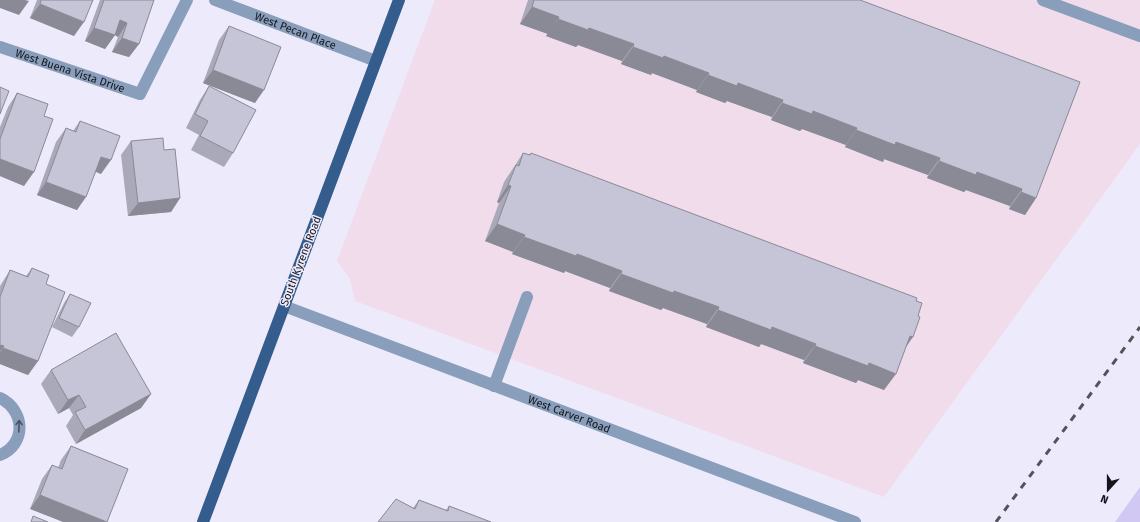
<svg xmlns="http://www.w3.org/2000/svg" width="1140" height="522" viewBox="0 0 1140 522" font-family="'Fira Sans',sans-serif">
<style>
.industrial{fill:#f1dceb}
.green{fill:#d1c9f4}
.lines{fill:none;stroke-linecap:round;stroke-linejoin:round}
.minor{stroke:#889ebb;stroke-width:12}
.major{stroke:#345c8d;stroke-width:12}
.rail{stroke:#54525b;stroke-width:3;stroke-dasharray:7 7;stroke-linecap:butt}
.wall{fill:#a9a9b9}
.shaded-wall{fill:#8a8a96}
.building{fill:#c5c5d7;stroke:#8a8a96}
.oneway{stroke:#495363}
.labels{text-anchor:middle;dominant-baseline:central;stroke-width:3;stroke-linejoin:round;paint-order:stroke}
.street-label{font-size:11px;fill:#16151b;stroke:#edeafc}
</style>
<rect width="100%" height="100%" fill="#edeafc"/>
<path class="industrial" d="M435,0h705v144l-256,353 -529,-196 -5,-22 -13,-18z"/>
<path class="green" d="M1140,487v35h-25z"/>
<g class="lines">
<g class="minor">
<path id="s1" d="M215,0l161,61"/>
<path d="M1043,0l97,36"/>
<path id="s2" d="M0,47l140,47 47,-94"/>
<path id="s3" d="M284,306l571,216"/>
<path d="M494,386l33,-89"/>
<path d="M0,398c25,12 27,46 0,57"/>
</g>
<path class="major" d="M203,522l196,-522"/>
<path class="rail" d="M996,522l144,-195"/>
</g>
<g class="wall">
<path d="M37,0h56l-19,36 -44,-18z"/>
<path d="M100,0h54l-15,44 -10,13 -17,-5 6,-15 -3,-2 -10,14 -20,-8z"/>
<path d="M528,0h332l176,198 -11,17 -16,-6 1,-3 -44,-16 -2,2 -37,-14 1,-3 -44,-16 -1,3 -38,-15 1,-2 -44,-16 -2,2 -29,-11 1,-3 -45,-16 -2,2 -29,-11 1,-2 -45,-17 -1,2 -30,-11 1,-3 -44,-16 -2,2 -30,-11 2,-2 -28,-10z"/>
<path d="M229,26l26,77 -52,-20 16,-43z"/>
<path d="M209,86l24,67 -9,14 -33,-17 8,-15 -13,-7 14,-28z"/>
<path d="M17,93l27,23 -20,70 -24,-10v-49l8,-20z"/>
<path d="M80,121l21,53 -5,-2 -19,38 -40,-15 19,-53 10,-14 7,3z"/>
<path d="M131,141l33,9 16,48 -9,14 -43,4 -7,-61z"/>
<path d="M523,153l6,2 2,-2 375,194 -22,43 -26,-10 -2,3 -53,-20 1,-3 -43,-16 -2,3 -53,-20 1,-3 -44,-16 -2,2 -52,-19 1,-3 -45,-17 -1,2 -52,-19 1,-2 -28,-11 14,-38 -2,-1 7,-20z"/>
<path d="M32,268l14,16 -8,77 -10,14 -28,-11v-78l10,-16 16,6z"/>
<path d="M70,294l9,33 -7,10 -20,-10 12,-24z"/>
<path d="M51,370l100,24 -10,14 -65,36 -10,-18 7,-11 -4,-7 -11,6 -17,-30z"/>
<path d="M71,446l57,23 -98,40 12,-30 10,-14 6,3 3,-8z"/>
<path d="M419,500l27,10 3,-4 42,16h-113l35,-14z"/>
</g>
<g class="shaded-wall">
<path d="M0,0h25l4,1 -10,14 -19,-7z"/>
<path d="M40,4l44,18 -10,14 -44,-18z"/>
<path d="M532,7l27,10 -11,17 -28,-10z"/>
<path d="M558,19l31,9 45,16 -12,17 -44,-16 -2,2 -30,-11z"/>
<path d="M120,20l7,3 -9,14 -3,-2 -10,14 -20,-8 9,-13z"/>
<path d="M122,38l17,6 -10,13 -17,-5z"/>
<path d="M633,47l31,9 45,17 -12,17 -45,-17 -1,2 -30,-11z"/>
<path d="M213,70l51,20 -9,13 -52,-20z"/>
<path d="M708,75l30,8 45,17 -11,17 -45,-16 -2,2 -29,-11z"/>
<path d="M782,103l31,8 44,17 -11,17 -44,-16 -2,2 -29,-11z"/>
<path d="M856,130l40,12 44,16 -12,17 -44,-16 -1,3 -38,-15z"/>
<path d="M101,157l10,3 -10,14 -9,-4z"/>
<path d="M0,159l34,13 -10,14 -24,-10z"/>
<path d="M939,161l38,11 45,17 -12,17 -44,-16 -2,2 -37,-14z"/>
<path d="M46,182l40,15 -9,13 -40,-15z"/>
<path d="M508,185l3,1 -12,17 -2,-1z"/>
<path d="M1021,192l15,6 -11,17 -16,-6z"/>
<path d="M180,198l-9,14 -43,4 10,-13z"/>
<path d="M497,224l28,11 -12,17 -28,-11z"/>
<path d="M524,237l53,17 45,17 -12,17 -45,-17 -1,2 -52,-19z"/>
<path d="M621,274l53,17 45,16 -12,17 -44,-16 -2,2 -52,-19z"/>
<path d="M718,310l54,17 44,17 -12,16 -43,-16 -2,3 -53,-20z"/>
<path d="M910,336l3,1 -12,17z"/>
<path d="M0,345l4,1 -4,5z"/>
<path d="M815,346l54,17 27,11 -12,16 -26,-10 -2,3 -53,-20z"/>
<path d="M3,348l35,13 -10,14 -28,-11v-12z"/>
<path d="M151,394l-10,14 -65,36 9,-14z"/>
<path d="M79,395l-10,13 -11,6 10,-14z"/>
<path d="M40,495l67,27h-44l-33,-13z"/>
</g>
<g class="building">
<path d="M41,0h52l-9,22 -44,-18z"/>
<path d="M104,0h50l-15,44 -17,-6 5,-15 -7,-3 -5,15 -21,-7z"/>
<path d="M534,0h326l220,82 -44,116 -15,-6 1,-3 -45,-17 -1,3 -37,-14 1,-3 -44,-16 -1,3 -39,-15 1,-2 -44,-17 -1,3 -30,-11 1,-3 -45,-17 -1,3 -29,-11 1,-2 -45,-17 -1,2 -30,-11 1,-3 -45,-16 -1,2 -30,-11 1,-2 -27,-10z"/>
<path d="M229,26l52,21 -17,43 -51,-20z"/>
<path d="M209,86l47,24 -23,43 -33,-17 8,-15 -13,-7z"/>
<path d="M0,87l9,4 -9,23z"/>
<path d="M17,93l31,11 -4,12 9,3 -19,53 -34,-13v-20z"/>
<path d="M80,121l40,15 -9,24 -10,-3 -15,40 -40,-15 20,-54 10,4z"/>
<path d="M163,138l1,12 11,-1 5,49 -42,5 -7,-62z"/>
<path d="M523,153l7,2 1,-2 386,145 -1,3 6,2 -4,13 2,1 -7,20 -3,-1 -14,38 -27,-11 -1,3 -53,-20 1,-2 -44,-17 -1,3 -53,-20 1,-3 -45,-16 -1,2 -52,-19 1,-3 -45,-17 -1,2 -52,-19 1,-2 -28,-11 14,-38 -3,-1 8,-20 3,1z"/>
<path d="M32,268l17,7 -3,9 19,8 -27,69 -35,-13 1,-2 -4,-1v-48l10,-27 18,7z"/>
<path d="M70,294l21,9 -12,24 -20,-9z"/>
<path d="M116,333l35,61 -66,36 -10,-18 11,-5 -7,-12 -11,5 -17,-30z"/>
<path d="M71,446l57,23 -21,53 -67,-27 12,-30 10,4z"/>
<path d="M396,499l19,10 4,-9 29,11 1,-5 42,16h-113z"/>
<path d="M33,516l15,6h-17z"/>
</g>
<defs><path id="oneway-shaft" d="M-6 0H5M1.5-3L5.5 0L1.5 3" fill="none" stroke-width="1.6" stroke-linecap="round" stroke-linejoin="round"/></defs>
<use class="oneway" href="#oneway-shaft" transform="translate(19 426) rotate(-88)"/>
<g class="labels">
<g class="street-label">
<text stroke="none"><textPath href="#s1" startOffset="86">West Pecan Place</textPath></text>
<text stroke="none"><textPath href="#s2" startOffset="74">West Buena Vista Drive</textPath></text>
<text transform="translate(301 261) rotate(-69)">South Kyrene Road</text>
<text stroke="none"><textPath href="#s3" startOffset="305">West Carver Road</textPath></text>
</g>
</g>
<g transform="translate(1108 490) rotate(201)" stroke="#edeafc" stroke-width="3" paint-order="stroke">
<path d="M0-3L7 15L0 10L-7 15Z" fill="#16151b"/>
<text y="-6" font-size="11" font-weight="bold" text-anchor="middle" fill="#16151b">N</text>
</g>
</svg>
